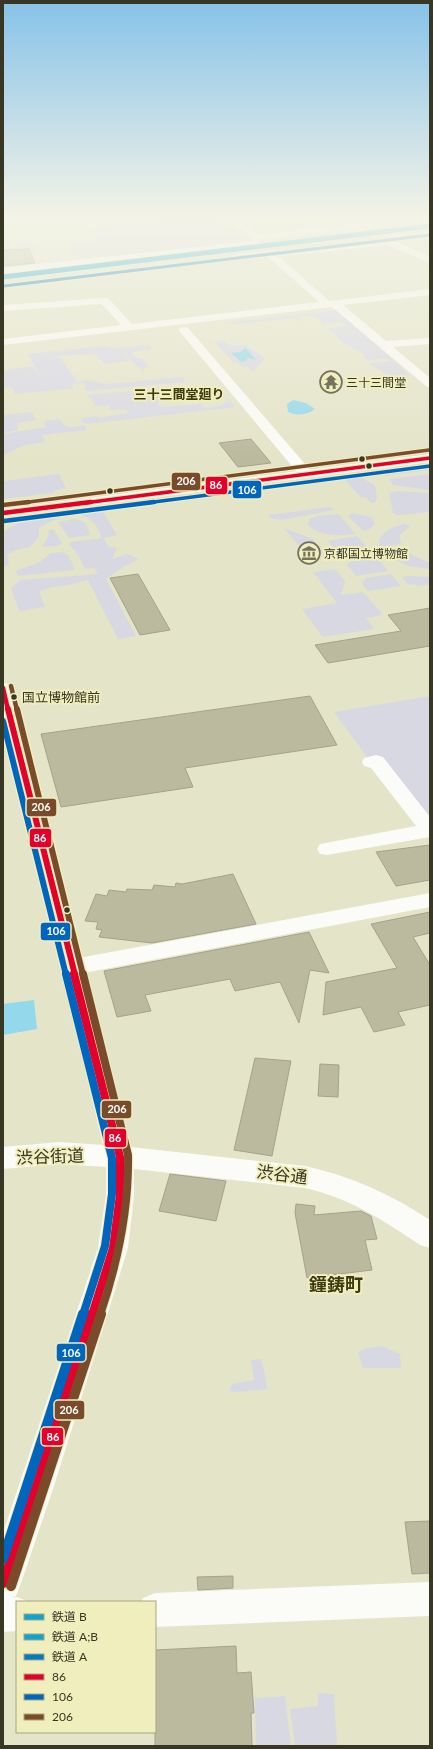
<svg xmlns="http://www.w3.org/2000/svg" width="433" height="1749" viewBox="0 0 433 1749" font-family="Lato,'Noto Sans JP',sans-serif">
<style>
.green{fill:#d8d8e3}
.water{fill:#94d8eb}
.building{fill:#bbba9e;stroke:#a3a38e}
.lines{fill:none;stroke-linecap:round;stroke-linejoin:round}
.street{fill:#fbfbf7;fill-rule:evenodd}
.secondary{fill:#fbfbf7;fill-rule:evenodd}
.rail{stroke:#cecec6;stroke-width:1.5;stroke-dasharray:3 3;stroke-linecap:butt}
.bus-1-far4-casing{stroke:#f0eebd;stroke-width:5.5}
.bus-1-far3-casing{stroke:#f0eebd;stroke-width:7}
.bus-1-far2-casing{stroke:#f0eebd;stroke-width:9}
.bus-1-far1-casing{stroke:#f0eebd;stroke-width:10}
.bus-1-casing{stroke:#f0eebd;stroke-width:12}
.bus-2-far4-casing{stroke:#f0eebd;stroke-width:5.5}
.bus-2-far3-casing{stroke:#f0eebd;stroke-width:7}
.bus-2-far2-casing{stroke:#f0eebd;stroke-width:9}
.bus-2-far1-casing{stroke:#f0eebd;stroke-width:10}
.bus-2-casing{stroke:#f0eebd;stroke-width:12}
.bus-3-far4-casing{stroke:#f0eebd;stroke-width:5.5}
.bus-3-far3-casing{stroke:#f0eebd;stroke-width:7}
.bus-3-far2-casing{stroke:#f0eebd;stroke-width:9}
.bus-3-far1-casing{stroke:#f0eebd;stroke-width:10}
.bus-3-casing{stroke:#f0eebd;stroke-width:12}
.bus-1-far4{stroke:#e4002b;stroke-width:3.5}
.bus-1-far3{stroke:#e4002b;stroke-width:4.5}
.bus-1-far2{stroke:#e4002b;stroke-width:6}
.bus-1-far1{stroke:#e4002b;stroke-width:8}
.bus-1{stroke:#e4002b;stroke-width:10}
.bus-2-far4{stroke:#0065bd;stroke-width:3.5}
.bus-2-far3{stroke:#0065bd;stroke-width:4.5}
.bus-2-far2{stroke:#0065bd;stroke-width:6}
.bus-2-far1{stroke:#0065bd;stroke-width:8}
.bus-2{stroke:#0065bd;stroke-width:10}
.bus-3-far4{stroke:#7a4b2a;stroke-width:3.5}
.bus-3-far3{stroke:#7a4b2a;stroke-width:4.5}
.bus-3-far2{stroke:#7a4b2a;stroke-width:6}
.bus-3-far1{stroke:#7a4b2a;stroke-width:8}
.bus-3{stroke:#7a4b2a;stroke-width:10}
.rail-1-casing{stroke:#f0eebd;stroke-width:4.5}
.rail-2-casing{stroke:#f0eebd;stroke-width:4.5}
.rail-3-casing{stroke:#f0eebd;stroke-width:4.5}
.rail-1{stroke:#0ba4d3;stroke-width:3}
.rail-2{stroke:#0ba4d3;stroke-width:3}
.rail-3{stroke:#007ac2;stroke-width:3}
.bus-dot{fill:#383724;stroke:#f0eebd;stroke-width:1.5}
.labels{text-anchor:middle;dominant-baseline:central;stroke-width:4;stroke-linejoin:round;paint-order:stroke}
.far-poi-label{font-size:12px;fill:#383724;stroke:#f0eebd;text-anchor:start}
.far-neighbourhood-label{font-size:13px;font-weight:bold;fill:#3d3a0d;stroke:#f0eebd}
.bus-label{font-size:13px;fill:#383724;stroke:#f0eebd;text-anchor:start}
.near-street-label{font-size:17px;fill:#383724;stroke:#f0eebd}
.near-neighbourhood-label{font-size:18px;font-weight:bold;fill:#3d3a0d;stroke:#f0eebd}
.line-badge{stroke:#f0eebd;stroke-width:1.5}
.badge-label{font-size:11px;text-anchor:middle;font-weight:bold;fill:#fff}
</style>
<rect width="100%" height="100%" fill="#e4e4c9"/>
<g class="green">
<path d="M206,218l26,10 11,13 -131,16 -23,-25 2,-1 -2,-1 11,-5z"/>
<path d="M32,240l6,13h-5l-2,-4h-14v-8z"/>
<path d="M95,240l14,15 -27,2 -13,-15z"/>
<path d="M337,310l72,64 -2,2c-15,3 -24,-3 -37,-12l1,-1 19,-2 -4,-3 -18,3 -4,-4v-3l-25,-14 -5,-7 -8,-4 20,-3 -5,-4 -21,2 3,-2 -11,-7 -15,2 8,6 -13,-5 -54,6 -15,-1z"/>
<path d="M224,341l4,4h17l20,13 -10,12 -4,1 -3,-4h-5l-6,-5h-4l-19,-20z"/>
<path d="M149,345l3,4 -20,3 4,6h6l7,9 -5,1v4l-20,-18 6,-2 -7,1 7,8 -25,3 -10,-10 -36,2 17,24 -1,2 13,-2 18,4 77,-7 2,5 -98,9 -4,-3 3,-1 -3,-4 -11,1 2,4 -5,1 -54,5 -3,-7 -9,1v-17l30,-5 5,9 3,-1h-2l-11,-20 75,-8 9,2z"/>
<path d="M199,386l19,1 6,6 -5,2v2l-62,6 4,4 40,-3 4,4 18,-3v-2l7,-3 5,7 -149,17 -4,-2v-4l14,-2 2,2 30,-5 -2,-4 -16,1 -1,-5 -14,1 -3,-7 -6,-4 88,-8 1,4 25,1z"/>
<path d="M32,412l4,8 -19,3 1,7 -15,3v-16l2,-2z"/>
<path d="M60,419c5,11 13,8 24,6l3,5 -45,5 3,7 -21,3 -21,10v-21l43,-7 -2,-6z"/>
<path d="M430,466v4l-42,5 -5,-3z"/>
<path d="M59,474l7,14 -10,2 -3,3 -50,6v-18z"/>
<path d="M430,474v16l-37,-5 -4,-6z"/>
<path d="M354,476h7l4,4 10,5 2,12 -2,6h-3l-7,-6h-4l-18,-19z"/>
<path d="M398,491l32,2v19l-32,3 -5,-2 -4,-20z"/>
<path d="M331,507l3,3 -53,10 -11,-2 -2,-3z"/>
<path d="M101,508l16,27 -14,3 6,9 8,1 -5,11 15,-5 12,5 -16,8 -17,12 30,57 -18,3 -30,-59c-7,1 -13,4 -20,5 -10,2 -19,1 -29,7l6,15 -26,4 -8,-23 10,-8 77,-6 -4,-6 -9,1 -6,-13 -10,-12 2,-2 31,-4c-12,-35 -39,-24 -63,-10v9l-9,10 -14,3 -9,5 2,9 -6,3v-34c22,-20 70,-21 98,-25z"/>
<path d="M353,513l18,4 4,6 -5,6 -7,2 -15,-15z"/>
<path d="M339,514l16,20c-15,2 -35,3 -47,-9l1,-6 8,-3z"/>
<path d="M74,519c12,2 13,5 16,16l-21,3 -11,-16z"/>
<path d="M405,524l5,2 -10,9 1,9 -22,3v-7c5,-10 15,-14 26,-16z"/>
<path d="M284,528l29,11 10,13 -10,2 -4,-4 -6,1z"/>
<path d="M53,529l9,14 -5,3 -15,1 7,-12 -1,-4z"/>
<path d="M357,536l11,12 -29,4 -12,-11z"/>
<path d="M63,552l6,4 6,14 -57,6 -2,-5 24,-9 11,-9z"/>
<path d="M410,554l20,9v6l-21,-3 -21,-9z"/>
<path d="M377,558l11,13 -32,5 -9,-11 2,-3z"/>
<path d="M335,569l10,12 -4,14 22,-3 20,23 -17,3 8,11 -51,8 -21,-28 35,-6 -24,-31z"/>
<path d="M391,574l10,12 -33,5 -6,-8 4,-5z"/>
<path d="M409,576l21,1v7l-13,2 -2,-2 -6,1 -7,-8z"/>
<path d="M430,696v125l-51,-65 -12,1 -33,-45z"/>
<path d="M382,1346l18,8 1,14h-38l-5,-16 9,-4z"/>
<path d="M261,1359l4,15 2,15 -28,3 -10,-1 3,-7 22,-4 -3,-20z"/>
<path d="M318,1693l16,1 3,52h-42l-5,-37 28,-3z"/>
<path d="M285,1696l6,50h-35l-1,-48z"/>
</g>
<g class="water">
<path d="M246,348l10,12 -8,-2 -2,3 -5,1 -10,-9 9,-1z"/>
<path d="M293,400l13,3 9,6c-7,6 -19,7 -27,3l-1,-8z"/>
<path d="M34,1000l3,29 -34,6v-31z"/>
</g>
<g class="building">
<path d="M29,249l6,14 -32,3v-16z"/>
<path d="M251,439l20,24 -33,4 -19,-24z"/>
<path d="M138,574l32,56 -30,5 -30,-57z"/>
<path d="M430,608v38l-102,17 -13,-18 86,-14 -13,-16z"/>
<path d="M310,696l27,49 -152,23 8,19 -132,20 -20,-73z"/>
<path d="M430,845v35l-34,6 -20,-34z"/>
<path d="M233,874l23,50 -104,19 -53,-6 3,-7 -6,-1 2,-7 -13,-1 11,-27 11,2 2,-6 17,2 1,-3 25,1 2,-5 21,2 1,-4 6,1z"/>
<path d="M430,912v21l-17,4 17,28v40l-32,7 7,13 -31,7 -13,-25 -38,8 3,-33 71,-14 -26,-44z"/>
<path d="M309,932l20,41 -19,-3 -11,53 -19,-41 -45,9 -5,-12 -85,16 6,16 -34,6 -13,-46z"/>
<path d="M255,1058l36,3 -19,95 -38,-6z"/>
<path d="M320,1064l19,1 -1,32 -20,-1z"/>
<path d="M170,1174l56,7 -10,40 -57,-10z"/>
<path d="M296,1204l19,2 -1,9 47,-4 10,5 6,23 -12,1 7,30 -65,8 -12,-65z"/>
<path d="M430,1521v52l-18,1 -7,-52z"/>
<path d="M233,1576v12l-35,2 -1,-13z"/>
<path d="M236,1646l1,27 14,-1 3,41h-3l1,33h-97v-96z"/>
</g>
<g class="lines">
<g class="street">
<path d="M207,213c20,0 38,9 52,22l82,-10 -26,-12h12l26,11 49,-7 4,3 -4,3 -142,17 -3,5 -3,1 -251,28v-6l248,-27 1,-3 -10,-9z"/>
<path d="M430,232v6l-35,3 35,16v6l-42,-18 -110,11 51,45 101,-12v6l-87,10 43,36 44,-3v6l-37,3 37,31v10l-4,-2 -94,-79 -329,38v-6l118,-14 -19,-21 -99,7v-6l102,-7 4,1 23,25 187,-22 -51,-45 -32,3 -5,-3 5,-3 106,-9 41,-5 8,-4z"/>
<path d="M184,327l4,1 123,143 2,3 -2,3h-10l-121,-145 -1,-2 1,-2z"/>
<path d="M376,755l7,2 47,60v20l-103,18 -7,-1 -3,-5 3,-5 96,-18 -45,-58 -7,-2 -2,-4 2,-4z"/>
<path d="M430,893v14l-357,68 -8,-2 -3,-6 3,-6 8,-2z"/>
<path d="M430,1582v34l-275,11v-25h-14l2,-4 12,-5z"/>
<path d="M17,1597l12,5h-12v29l-14,1v-34z"/>
</g>
<g class="secondary">
<path d="M430,454v8l-427,55v-8z"/>
<path d="M3,683l6,1 3,4 119,459 174,19c46,10 86,28 125,54v28l-10,-3c-37,-25 -71,-47 -115,-57l-171,-19v26l-6,53 -74,238 -33,97 -5,13 -13,5v-68l95,-285 8,-53v-28l-47,-3 -56,5v-22l56,-5 44,3 -100,-419z"/>
</g>
<path class="rail" d="M399,213l31,14"/>
<g class="bus-1-far4-casing">
<path id="bus-1-far4" d="M84,503l346,-45"/>
</g>
<g class="bus-1-far3-casing">
<g id="bus-1-far3">
<path d="M3,513l88,-11"/>
<path d="M3,688l5,22"/>
</g>
</g>
<g class="bus-1-far2-casing">
<path id="bus-1-far2" d="M8,709l67,266"/>
</g>
<g class="bus-1-far1-casing">
<path id="bus-1-far1" d="M74,974l46,183v38l-7,53 -21,67"/>
</g>
<g class="bus-1-casing">
<path id="bus-1" d="M3,1583l34,-97 55,-172"/>
</g>
<g class="bus-2-far4-casing">
<path id="bus-2-far4" d="M146,503l284,-37"/>
</g>
<g class="bus-2-far3-casing">
<path id="bus-2-far3" d="M4,521l150,-19"/>
</g>
<g class="bus-2-far2-casing">
<path id="bus-2-far2" d="M3,721l63,254"/>
</g>
<g class="bus-2-far1-casing">
<path id="bus-2-far1" d="M66,974l46,184v36l-7,52 -22,69"/>
</g>
<g class="bus-2-casing">
<path id="bus-2" d="M3,1559l80,-245"/>
</g>
<g class="bus-3-far4-casing">
<path id="bus-3-far4" d="M21,503l408,-53"/>
</g>
<g class="bus-3-far3-casing">
<g id="bus-3-far3">
<path d="M3,505l26,-3"/>
<path d="M11,686l6,24"/>
</g>
</g>
<g class="bus-3-far2-casing">
<path id="bus-3-far2" d="M17,709l66,266"/>
</g>
<g class="bus-3-far1-casing">
<path id="bus-3-far1" d="M83,974l45,181c1,56 -10,107 -28,160"/>
</g>
<g class="bus-3-casing">
<path id="bus-3" d="M11,1586l90,-272"/>
</g>
<use href="#bus-1-far4" class="bus-1-far4"/>
<use href="#bus-1-far3" class="bus-1-far3"/>
<use href="#bus-1-far2" class="bus-1-far2"/>
<use href="#bus-1-far1" class="bus-1-far1"/>
<use href="#bus-1" class="bus-1"/>
<use href="#bus-2-far4" class="bus-2-far4"/>
<use href="#bus-2-far3" class="bus-2-far3"/>
<use href="#bus-2-far2" class="bus-2-far2"/>
<use href="#bus-2-far1" class="bus-2-far1"/>
<use href="#bus-2" class="bus-2"/>
<use href="#bus-3-far4" class="bus-3-far4"/>
<use href="#bus-3-far3" class="bus-3-far3"/>
<use href="#bus-3-far2" class="bus-3-far2"/>
<use href="#bus-3-far1" class="bus-3-far1"/>
<use href="#bus-3" class="bus-3"/>
<g class="rail-1-casing">
<path id="rail-1" d="M3,276l427,-51"/>
</g>
<g class="rail-2-casing">
<path id="rail-2" d="M3,278l427,-51"/>
</g>
<g class="rail-3-casing">
<path id="rail-3" d="M4,286l426,-51"/>
</g>
<use href="#rail-1" class="rail-1"/>
<use href="#rail-2" class="rail-2"/>
<use href="#rail-3" class="rail-3"/>
</g>
<linearGradient id="sky" x2="0" y2="1"><stop stop-color="#86c2e9"/><stop offset="0.47" stop-color="#f3f3e7"/><stop offset="1" stop-color="#f3f3e7" stop-opacity="0"/></linearGradient>
<rect width="433" height="458" fill="url(#sky)"/>
<defs>
<g id="temple-ring" transform="scale(1.15)"><circle r="9.5" fill="#f0eebd" stroke="#74745e" stroke-width="1.5"/><path d="M0-6L5-2H3V0L6.5 2.5H4V6H1.5V3h-3V6H-4V2.5H-6.5L-3 0V-2H-5Z" fill="#74745e"/></g>
<g id="museum-ring" transform="scale(1.15)"><circle r="9.5" fill="#f0eebd" stroke="#74745e" stroke-width="1.5"/><path d="M0-6L6-3V-2H-6V-3ZM-5-1h2V3h-2ZM-1-1h2V3h-2ZM3-1h2V3H3ZM-6 4H6V6H-6Z" fill="#74745e"/></g>
</defs>
<g fill-rule="evenodd">
<use href="#temple-ring" x="331" y="382"/>
<use href="#museum-ring" x="309" y="553"/>
</g>
<g class="bus-dot">
<circle cx="362" cy="459" r="3.5"/>
<circle cx="369" cy="466" r="3.5"/>
<circle cx="110" cy="491" r="3.5"/>
<circle cx="14" cy="697" r="3.5"/>
<circle cx="67" cy="910" r="3.5"/>
</g>
<g class="labels">
<g class="far-poi-label">
<text x="346" y="382">三十三間堂</text>
<text x="324" y="553">京都国立博物館</text>
</g>
<g class="far-neighbourhood-label">
<text x="179" y="394">三十三間堂廻り</text>
</g>
<g class="bus-label">
<text x="22" y="697">国立博物館前</text>
</g>
<g class="near-street-label">
<text transform="translate(50 1156) rotate(-2)">渋谷街道</text>
<text transform="translate(282 1174) rotate(7)">渋谷通</text>
</g>
<g class="near-neighbourhood-label">
<text x="336" y="1284">鐘鋳町</text>
</g>
</g>
<g class="line-badge">
<rect x="171" y="472" width="30" height="19" rx="4" fill="#7a4b2a"/>
<rect x="205" y="476" width="23" height="19" rx="4" fill="#e4002b"/>
<rect x="232" y="480" width="30" height="19" rx="4" fill="#0065bd"/>
<rect x="26" y="798" width="31" height="19" rx="4" fill="#7a4b2a"/>
<rect x="29" y="828" width="23" height="20" rx="4" fill="#e4002b"/>
<rect x="40" y="922" width="31" height="19" rx="4" fill="#0065bd"/>
<rect x="101" y="1100" width="31" height="19" rx="4" fill="#7a4b2a"/>
<rect x="104" y="1128" width="23" height="20" rx="4" fill="#e4002b"/>
<rect x="56" y="1343" width="30" height="19" rx="4" fill="#0065bd"/>
<rect x="54" y="1400" width="31" height="20" rx="4" fill="#7a4b2a"/>
<rect x="41" y="1427" width="23" height="19" rx="4" fill="#e4002b"/>
</g>
<g class="badge-label">
<text x="186" y="485">206</text>
<text x="216" y="489">86</text>
<text x="247" y="494">106</text>
<text x="41" y="811">206</text>
<text x="40" y="842">86</text>
<text x="56" y="935">106</text>
<text x="117" y="1113">206</text>
<text x="115" y="1142">86</text>
<text x="71" y="1357">106</text>
<text x="69" y="1414">206</text>
<text x="53" y="1441">86</text>
</g>
<rect width="433" height="1749" fill="none" stroke="#383724" stroke-width="8"/>
<rect x="16" y="1601" width="140" height="132" fill="#f0eebd" stroke="#a6a580"/>
<rect x="24" y="1614" width="20" height="6" fill="#0ba4d3" stroke="#a6a580"/>
<text x="52" y="1621" font-size="12" fill="#383724">鉄道 B</text>
<rect x="24" y="1634" width="20" height="6" fill="#0ba4d3" stroke="#a6a580"/>
<text x="52" y="1641" font-size="12" fill="#383724">鉄道 A;B</text>
<rect x="24" y="1654" width="20" height="6" fill="#007ac2" stroke="#a6a580"/>
<text x="52" y="1661" font-size="12" fill="#383724">鉄道 A</text>
<rect x="24" y="1674" width="20" height="6" fill="#e4002b" stroke="#a6a580"/>
<text x="52" y="1681" font-size="12" fill="#383724">86</text>
<rect x="24" y="1694" width="20" height="6" fill="#0065bd" stroke="#a6a580"/>
<text x="52" y="1701" font-size="12" fill="#383724">106</text>
<rect x="24" y="1714" width="20" height="6" fill="#7a4b2a" stroke="#a6a580"/>
<text x="52" y="1721" font-size="12" fill="#383724">206</text>
</svg>
